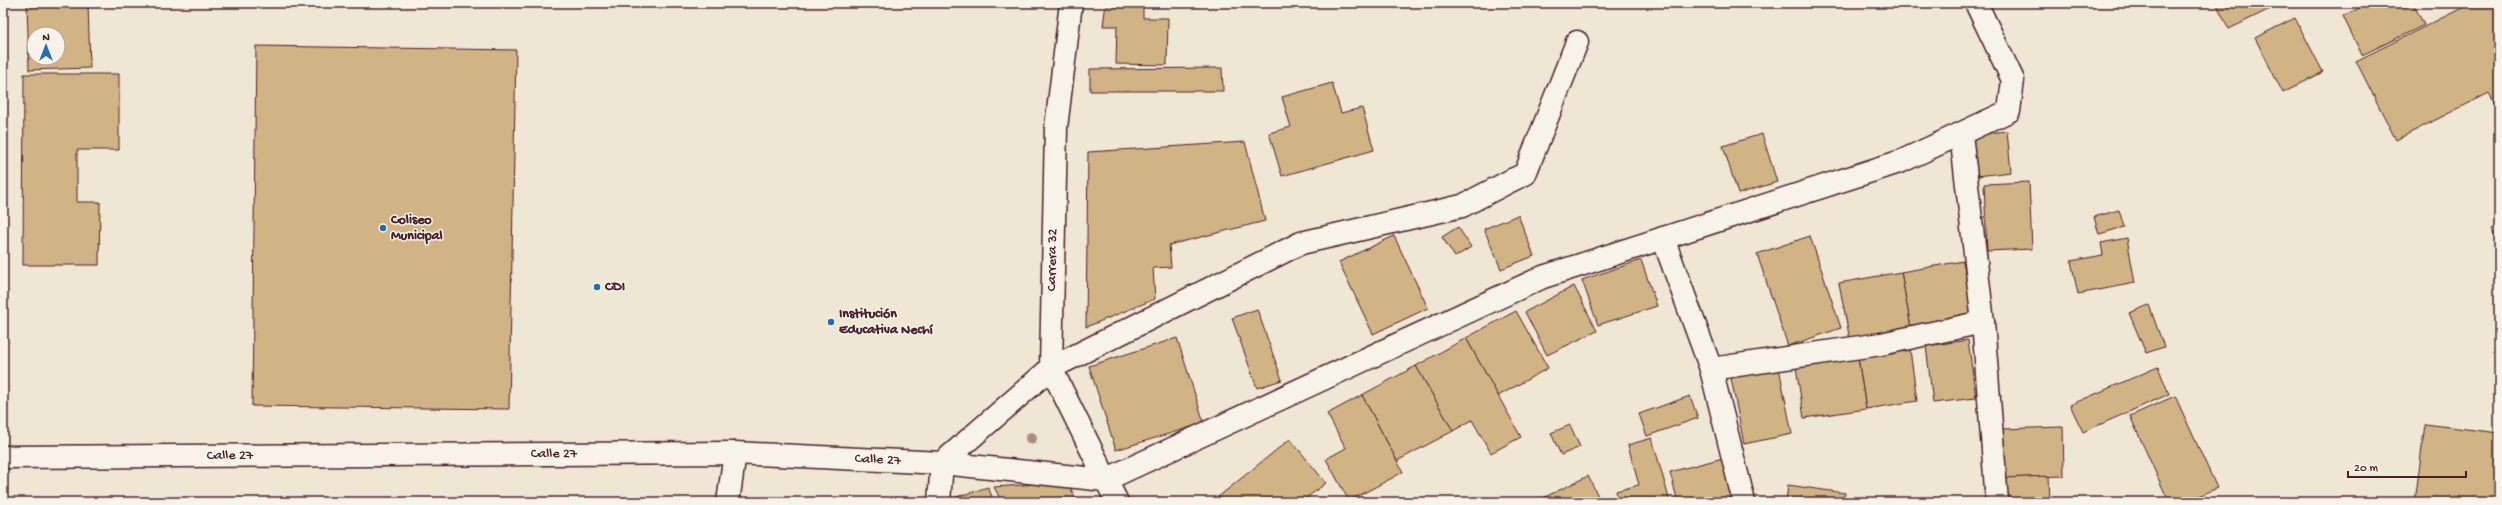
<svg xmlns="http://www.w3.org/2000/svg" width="2502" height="505" viewBox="0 0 2502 505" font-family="'Gochi Hand',sans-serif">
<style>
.building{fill:#d1b486;stroke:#4a1f2b;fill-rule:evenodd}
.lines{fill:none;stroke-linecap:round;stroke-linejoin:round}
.lane-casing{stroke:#4a1f2b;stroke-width:25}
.street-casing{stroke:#4a1f2b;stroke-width:25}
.lane{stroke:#f7f3e8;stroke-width:22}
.street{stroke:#f7f3e8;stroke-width:22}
.tree{fill:#a59184}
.poi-dot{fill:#1f6fb2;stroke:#f7f3e8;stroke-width:1.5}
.labels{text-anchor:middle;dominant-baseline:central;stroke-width:3;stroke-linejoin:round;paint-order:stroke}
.poi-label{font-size:14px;font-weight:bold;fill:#4a1f2b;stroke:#f7f3e8;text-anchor:start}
.street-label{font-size:14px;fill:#4a1f2b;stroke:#f7f3e8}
</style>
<rect width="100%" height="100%" fill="#efe6d4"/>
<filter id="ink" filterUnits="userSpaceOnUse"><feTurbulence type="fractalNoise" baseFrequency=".025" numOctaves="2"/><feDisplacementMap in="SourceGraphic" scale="8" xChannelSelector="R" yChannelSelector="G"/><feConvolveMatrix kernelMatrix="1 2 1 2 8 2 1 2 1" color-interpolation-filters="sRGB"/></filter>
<g filter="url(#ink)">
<g class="building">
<path d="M27,3h61l2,65 -61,2zM34,34h24v24h-24z"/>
<path d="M1106,3h37v15h25l-1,47 -51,-1 1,-38h-14z"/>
<path d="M2147,3h11l-9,4z"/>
<path d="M2216,3h66l-53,26z"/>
<path d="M2370,3h43l11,22 -62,30 -19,-39z"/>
<path d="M2472,3h27v109l-10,-19 -93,47 -40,-79z"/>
<path d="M2295,18l28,54 -40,21 -28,-55z"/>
<path d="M256,46l260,4 -7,359 -257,-3z"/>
<path d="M1222,68l1,23h-133v-22z"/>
<path d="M24,74h95v76h-42v52h23l-1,63h-76z"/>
<path d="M1332,83l9,30 21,-5 12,42 -92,26 -13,-43 22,-6 -9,-30z"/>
<path d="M2007,131l4,41 -34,4 -5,-41z"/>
<path d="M1762,134l15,48 -39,12 -15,-48z"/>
<path d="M1245,142l20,79 -96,24 2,22 -18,1 2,31 -69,28 2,-175z"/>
<path d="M2029,182l3,67 -45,2 -3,-67z"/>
<path d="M2119,210l5,17 -25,7 -5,-17z"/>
<path d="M1518,215l16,41 -33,13 -17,-40z"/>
<path d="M2499,225v19l-8,-15z"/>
<path d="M1458,227l13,20 -16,10 -13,-20z"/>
<path d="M1394,236l34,72 -55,26 -34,-72z"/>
<path d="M1810,236l31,92 -53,18 -31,-92z"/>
<path d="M2127,238l8,45 -57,11 -7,-33 32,-6 -2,-12z"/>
<path d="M1641,260l16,46 -59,19 -16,-45z"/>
<path d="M1963,261l10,56 -62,11 -10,-56z"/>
<path d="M1901,272l10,56 -61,12 -11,-57z"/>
<path d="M1574,286l23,45 -50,24 -22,-43z"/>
<path d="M2149,305l15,42 -18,6 -17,-40z"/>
<path d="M1257,309l25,71 -25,8 -25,-70z"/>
<path d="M1516,311l32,57 -50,28 -32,-58z"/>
<path d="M1177,338l27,85 -88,27 -27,-84z"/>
<path d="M1466,338l55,99 -30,16 -19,-33 -19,11 -37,-65z"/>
<path d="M1968,340l8,58 -43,5 -7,-57z"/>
<path d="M1910,350l7,51 -51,8 -8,-51z"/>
<path d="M1858,358l8,51 -62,9 -8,-51z"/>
<path d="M1416,366l37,65 -56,30 -35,-66z"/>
<path d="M2158,367l11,27 -86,38 -13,-27z"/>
<path d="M1779,368l13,66 -48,10 -13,-66z"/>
<path d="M1362,395l41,77 -54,29 -23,-42 20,-11 -19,-34z"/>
<path d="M1690,396l8,22 -51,18 -8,-22z"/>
<path d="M2175,396l42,92 -31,14h-17l-39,-86z"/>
<path d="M2425,424l74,9v69h-84z"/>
<path d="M1570,425l10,22 -19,8 -10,-22z"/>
<path d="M2063,427l1,49 -61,2 -1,-49z"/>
<path d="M1652,438l18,64h-51l-3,-11 23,-6 -11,-40z"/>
<path d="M1290,439l36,44 -25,19h-89z"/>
<path d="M1723,458l11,44h-56l-8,-30z"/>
<path d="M1588,476l13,26h-60l-2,-2z"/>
<path d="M2049,476l1,26h-46l-1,-24z"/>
<path d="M1067,482l11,20h-76l-8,-15z"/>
<path d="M1788,485l57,8 -2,9h-57z"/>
<path d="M988,487l6,15h-46l-1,-2z"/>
</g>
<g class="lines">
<g class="lane-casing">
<path id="lane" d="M1512,180l13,-6 52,-132"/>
</g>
<g class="street-casing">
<g id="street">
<path d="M1071,3l-15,125 -5,240 66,134"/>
<path d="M1961,134l22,188 14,180"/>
<path d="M1663,238l48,131 33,133"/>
<path d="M1711,369l170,-25 102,-22"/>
<path id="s1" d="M3,457l732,-4 207,10 163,17 438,-203 359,-116 107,-50 4,-31 -37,-77"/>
<path d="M728,502l7,-49"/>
<path d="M939,502l3,-39 109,-95 250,-125 161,-37 50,-26"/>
</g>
</g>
<use href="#lane" class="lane"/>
<use href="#street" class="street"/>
</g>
<circle class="tree" cx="1031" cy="438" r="6"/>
</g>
<g class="poi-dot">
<circle cx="383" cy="228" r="4"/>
<circle cx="597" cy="287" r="4"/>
<circle cx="831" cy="322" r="4"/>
</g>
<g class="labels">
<g class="poi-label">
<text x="391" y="220">Coliseo<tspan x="391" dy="16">Municipal</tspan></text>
<text x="605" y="287">CDI</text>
<text x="839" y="314">Institución<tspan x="839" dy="16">Educativa Nechí</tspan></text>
</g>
<g class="street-label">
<text transform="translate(1053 260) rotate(-89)">Carrera 32</text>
<text stroke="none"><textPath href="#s1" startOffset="551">Calle 27</textPath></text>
<text stroke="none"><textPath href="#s1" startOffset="227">Calle 27</textPath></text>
<text stroke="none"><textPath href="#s1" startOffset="875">Calle 27</textPath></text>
</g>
</g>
<rect width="2502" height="505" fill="none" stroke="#f7f3e8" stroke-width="16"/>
<rect x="8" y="8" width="2486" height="489" fill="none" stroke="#4a1f2b" stroke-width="1.5" filter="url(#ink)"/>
<g transform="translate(46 46)"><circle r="19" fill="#f7f3e8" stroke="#b29e9c"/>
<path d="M0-3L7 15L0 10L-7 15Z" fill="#1f6fb2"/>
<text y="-6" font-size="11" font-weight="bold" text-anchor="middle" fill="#4a1f2b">N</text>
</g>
<path d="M2348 471v6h118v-6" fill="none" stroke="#4a1f2b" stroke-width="2"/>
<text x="2354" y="471" font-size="12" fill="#4a1f2b" stroke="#f7f3e8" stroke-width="3" paint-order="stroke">20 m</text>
</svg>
